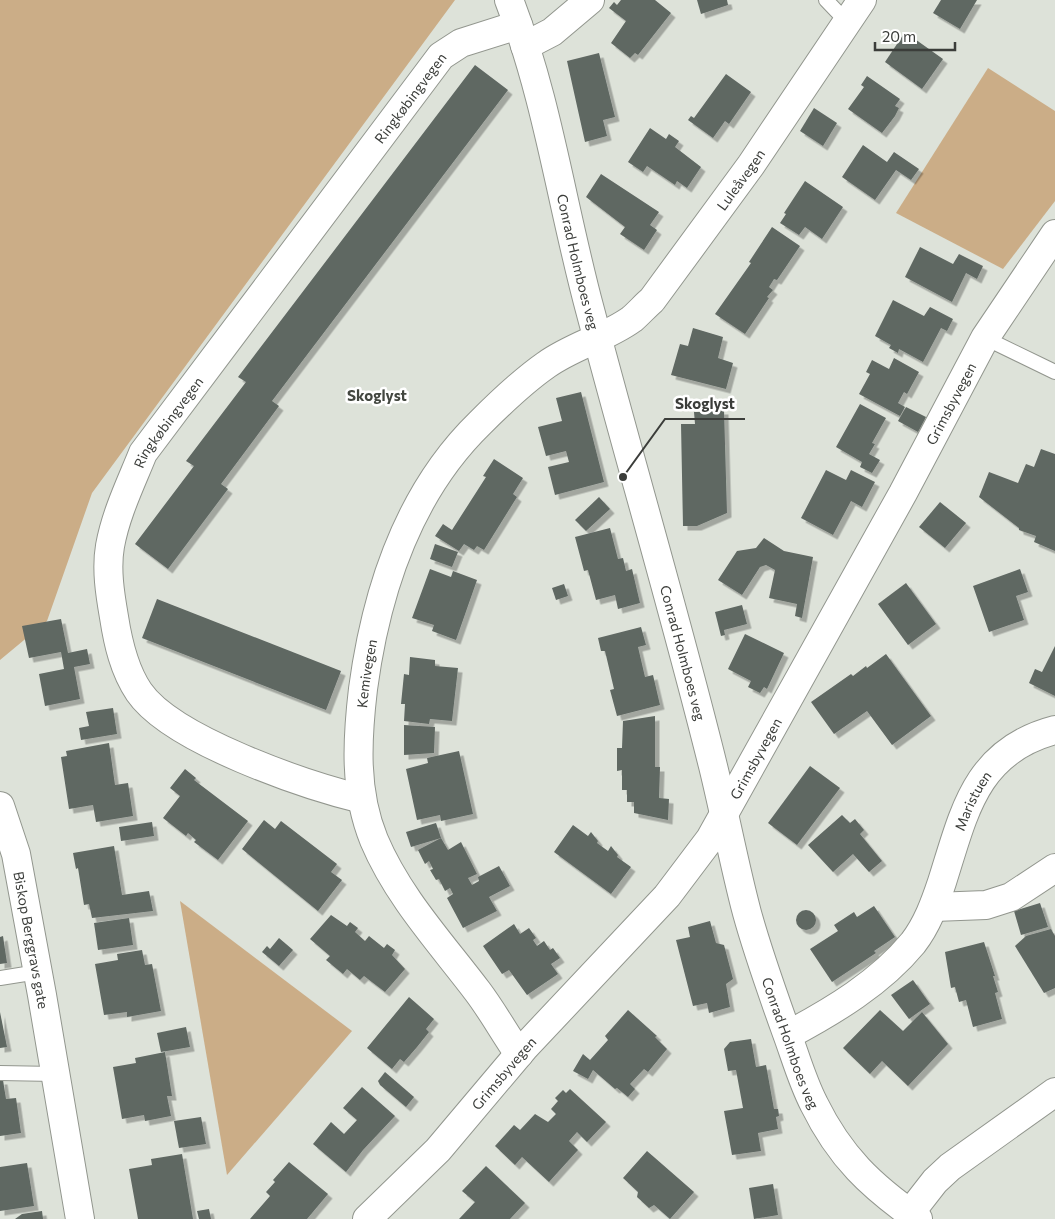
<svg xmlns="http://www.w3.org/2000/svg" width="1055" height="1219" viewBox="0 0 1055 1219" font-family="Commissioner,sans-serif">
<style>
.green{fill:#cbad87}
.building{fill:#5f6762;filter:url(#shadow)}
.lines{fill:none;stroke-linecap:round;stroke-linejoin:round}
.lane-casing{stroke:#92968e;stroke-width:16}
.street-casing{stroke:#92968e;stroke-width:30}
.lane{stroke:#fff;stroke-width:14}
.street{stroke:#fff;stroke-width:28}
.labels{text-anchor:middle;dominant-baseline:central;stroke-width:5;stroke-linejoin:round;paint-order:stroke}
.street-label{font-size:14px;fill:#3b3d3a;stroke:#fff}
.neighbourhood-label{font-size:15px;font-weight:bold;fill:#434740;stroke:#fff}
.leader{fill:none;stroke:#3b3d3a;stroke-width:2}
.callout-dot{fill:#3b3d3a;stroke:#fff;stroke-width:2}
.callout-label{font-size:15px;text-anchor:middle;font-weight:bold;fill:#3b3d3a;stroke:#fff;stroke-width:5;stroke-linejoin:round;paint-order:stroke}
</style>
<defs>
<filter id="shadow"><feDropShadow dx="4.5" dy="4.5" stdDeviation="0" flood-color="#0004"/></filter>
</defs>
<rect width="100%" height="100%" fill="#dde2d9"/>
<g class="green">
<path d="M0,0h455l-363,493 -45,128 -47,39z"/>
<path d="M988,68l67,43v90l-52,68 -107,-56z"/>
<path d="M180,901l172,130 -125,144z"/>
</g>
<g class="building">
<path d="M621,0h34l16,13 -33,42 -3,-2 -5,5 -19,-15 15,-22 -17,-13 5,-6 3,3z"/>
<path d="M697,0h30l1,5 -27,9z"/>
<path d="M941,0h36l-17,29 -27,-16z"/>
<path d="M905,32l38,27 -21,30 -37,-27z"/>
<path d="M599,53l16,64 -12,3 4,16 -22,6 -18,-81z"/>
<path d="M475,65l33,25 -236,311 7,5 -58,78 7,5 -60,80 -33,-25 59,-78 -8,-5 60,-79 -8,-5z"/>
<path d="M726,74l25,18 -22,32 -4,-3 -12,17 -25,-18 3,-4 3,2z"/>
<path d="M867,76l33,23 -5,7 4,2 -4,8 -13,17 -34,-24 16,-22 -3,-2z"/>
<path d="M814,108l23,15 -14,23 -23,-15z"/>
<path d="M650,128l16,11 3,-5 10,7 -4,6 26,20 -14,21 -10,-7 -2,4 -28,-19 -4,6 -15,-10z"/>
<path d="M863,145l24,17 7,-10 25,17 -8,11 -15,-10 -21,30 -33,-23z"/>
<path d="M601,174l58,38 -9,13 7,5 -13,20 -24,-16 5,-7 -39,-30z"/>
<path d="M805,181l38,26 -21,32 -17,-12 -6,8 -19,-12 6,-9 -2,-1z"/>
<path d="M772,227l28,19 -23,34 -3,-1 -5,8 4,3 -6,7 2,1 -24,36 -30,-20 36,-51 -2,-1z"/>
<path d="M920,247l33,17 6,-10 24,12 -6,13 -11,-6 -14,29 -47,-25z"/>
<path d="M893,300l31,16 6,-9 23,12 -6,12 -6,-3 -18,34 -24,-13 -1,4 -9,-5 2,-3 -16,-9z"/>
<path d="M693,328l30,9 -5,21 15,5 -7,26 -55,-14 9,-31 8,2z"/>
<path d="M894,358l25,14 -12,22 -3,-2 -6,11 7,4 -5,9 -41,-22 11,-20 -4,-2 6,-12 17,9z"/>
<path d="M581,392l23,90 -49,13 -7,-28 21,-5 -3,-11 -20,5 -8,-29 24,-6 -6,-23z"/>
<path d="M860,404l26,14 -14,25 3,1 -6,10 11,6 -8,13 -12,-6 2,-5 -26,-15z"/>
<path d="M906,407l20,10 -8,15 -20,-11z"/>
<path d="M711,410h13l3,103 -30,13h-14l-2,-102h14l-1,-12h17z"/>
<path d="M1041,449l14,5v97l-21,-9 2,-6 -17,-6v-2l-40,-31 10,-25 29,11 8,-19 8,3z"/>
<path d="M494,459l29,19 -10,16 4,3 -33,53 -7,-4 -3,4 -10,-6 -5,7 -24,-15 8,-12 9,6 34,-53 -3,-1z"/>
<path d="M826,470l20,10 5,-10 24,12 -13,25 -11,-6 -18,34 -32,-17z"/>
<path d="M599,497l11,12 -24,22 -11,-11z"/>
<path d="M940,502l26,21 -21,25 -26,-21z"/>
<path d="M610,528l8,31 5,-1 3,13 6,-2 8,34 -22,6 -3,-14 -19,5 -8,-30 -4,1 -9,-34z"/>
<path d="M764,538l20,13 29,6 -11,61 -7,-2 2,-12 -28,-6 6,-28 -9,-5 -6,2 -18,28 -24,-15 19,-29 19,-3z"/>
<path d="M435,544l23,8 -6,15 -22,-8z"/>
<path d="M430,569l21,8 2,-6 24,9 -21,60 -24,-9 2,-6 -22,-7z"/>
<path d="M1020,569l8,23 -12,4 8,24 -35,12 -16,-46z"/>
<path d="M906,583l30,41 -28,21 -30,-41z"/>
<path d="M564,584l4,12 -12,4 -4,-12z"/>
<path d="M157,599l184,72 -15,39 -184,-72z"/>
<path d="M742,605l5,19 -23,6 1,5 -4,1 -6,-24z"/>
<path d="M61,619l7,34 19,-4 3,15 -16,3 6,32 -35,7 -6,-32 25,-5 -3,-17 -32,6 -7,-32z"/>
<path d="M641,627l5,18 -8,2 7,30 8,-2 7,30 -43,11 -7,-26 4,-1 -9,-38h-4l-3,-13z"/>
<path d="M745,634l39,19 -17,36 -3,-2 -4,6 -12,-6 3,-6 -23,-12z"/>
<path d="M1055,646v50l-26,-13 6,-14 7,3z"/>
<path d="M886,654l45,62 -39,29 -25,-34 -33,23 -23,-32 40,-28 2,2 13,-10 1,2z"/>
<path d="M410,657l25,3v6l23,2 -6,53 -22,-2 -1,5 -25,-3 1,-17h-4l3,-30 5,1z"/>
<path d="M113,708l4,26 -36,6 -2,-12 10,-2 -3,-14z"/>
<path d="M655,716v51h5l-1,31 10,1 -1,21 -34,-7v-11h-7v-12h-5v-20l-5,1v-23h5l1,-27z"/>
<path d="M404,725l31,2 -1,26 -30,2z"/>
<path d="M109,743l6,42 13,-2 5,33 -37,6 -3,-17 -24,4 -8,-52 6,-1 -1,-5z"/>
<path d="M459,751l14,63 -32,7 -1,-6 -23,5 -11,-51 22,-6 -1,-5z"/>
<path d="M810,766l30,22 -43,57 -29,-22z"/>
<path d="M185,769l11,9 -2,2 54,41 -30,39 -24,-18 2,-2 -8,-7 -2,3 -23,-18 17,-22 -10,-8z"/>
<path d="M842,815l8,8 5,-4 9,11 -4,4 22,27 -13,11 -16,-18 -20,18 -25,-27z"/>
<path d="M264,820l11,9 6,-8 56,43 -6,8 11,8 -24,31 -76,-62z"/>
<path d="M152,822l2,14 -33,5 -2,-14z"/>
<path d="M436,823l5,15 -30,9 -5,-15z"/>
<path d="M573,825l15,11 3,-4 7,9 -1,2 11,8 3,-5 7,9 -1,2 14,10 -20,27 -57,-42z"/>
<path d="M441,838l7,12 13,-8 16,32 -9,4 4,7 7,-4 -1,-4 21,-11 11,20 -21,11 8,14 -34,17 -16,-30 6,-4 -3,-6 -5,3 -6,-12 -3,1 -6,-10 3,-1 -4,-8 -4,3 -7,-14z"/>
<path d="M114,846l8,49 27,-4 4,20 -61,7 -3,-14 -5,1 -6,-37 -2,1 -3,-16z"/>
<path d="M1040,903l8,24 -27,8 -7,-24z"/>
<path d="M874,906l21,31 -21,14 2,2 -44,29 -22,-33 28,-18 -4,-6 20,-13 3,5z"/>
<circle cx="806" cy="920" r="10"/>
<path d="M331,915l16,11 3,-4 8,6 -3,4 10,9 4,-5 15,12 3,-4 8,6 -3,5 13,14 -20,23 -21,-16 -4,4 -13,-11 -4,5 -17,-14 4,-4 -20,-17z"/>
<path d="M129,918l4,27 -35,5 -4,-27z"/>
<path d="M710,921l6,22 8,2 9,34 -7,5 4,23 -21,6 -2,-10 -14,3 -17,-66 14,-3 -2,-10z"/>
<path d="M514,924l6,10 9,-6 7,10 -3,2 4,6 7,-5 6,9 3,-2 7,10 -9,6 7,10 -31,21 -18,-25 -7,4 -19,-28z"/>
<path d="M1051,929l4,7v52l-11,5 -29,-47 11,-10z"/>
<path d="M3,936l4,27 -7,1v-27z"/>
<path d="M279,938l14,12 -14,16 -17,-14 5,-6 3,3z"/>
<path d="M984,942l11,34h-2l5,16 -3,1 7,26 -29,8 -7,-27 -7,2 -4,-15 -4,1 -6,-36z"/>
<path d="M142,950l3,15 7,-1 9,47 -34,6v-5l-23,3 -9,-51 23,-4 -1,-6z"/>
<path d="M913,980l17,24 -21,15 -18,-24z"/>
<path d="M409,997l25,22 -8,10 3,3 -12,15 -13,15 -4,-3 -8,10 -25,-21z"/>
<path d="M628,1010l29,26 -2,1 12,12 -19,23 -4,-3 -14,15 5,5 -7,8 -11,-9 -2,1 -22,-19 -5,9 -15,-8 10,-17 7,6 18,-20 -3,-4z"/>
<path d="M880,1010l23,21 19,-19 26,32 -40,42 -26,-25 -12,13 -27,-26z"/>
<path d="M0,1012l7,35 -7,1z"/>
<path d="M186,1027l4,20 -29,5 -4,-19z"/>
<path d="M751,1039l5,28 10,-2 8,44h4l1,7 -3,1 2,12 -20,4 3,18 -29,4 -8,-44 19,-3 -7,-38 -8,1 -4,-22 6,-7z"/>
<path d="M165,1052l7,44h-5l4,20 -26,5 -1,-6 -22,4 -9,-52 23,-4 -1,-5z"/>
<path d="M385,1072l29,25 -8,10 -26,-22 -2,-4z"/>
<path d="M0,1080h3l3,19 10,-1 5,35 -21,3z"/>
<path d="M362,1087l33,29 -32,34 -17,22 -33,-28 18,-22 13,12 13,-14 -14,-12z"/>
<path d="M570,1089l36,33 -19,20 -10,-10 -8,9 9,9 -29,32 -27,-25 -7,8 -20,-19 19,-21 6,5 15,-16 13,8 8,-8 -5,-5 7,-8 -3,-3 8,-8 3,3z"/>
<path d="M201,1117l5,27 -27,4 -5,-27z"/>
<path d="M647,1151l47,41 -24,27 -16,-14 -5,3 -12,-11 1,-5 -15,-14z"/>
<path d="M182,1154l11,65h-55l-9,-50 23,-4 -1,-6z"/>
<path d="M289,1162l39,32 -21,25h-57l20,-23 -4,-4 9,-10 -2,-2z"/>
<path d="M27,1163l7,43 -34,5v-44z"/>
<path d="M486,1166l39,37 -15,16h-51l16,-17 -13,-11z"/>
<path d="M773,1184l5,31 -24,4 -5,-31z"/>
<path d="M209,1209l2,10h-12l-2,-8z"/>
<path d="M42,1211l1,8h-28l7,-5z"/>
</g>
<g class="lines">
<g class="lane-casing">
<g id="lane">
<path d="M826,0l21,22"/>
<path d="M985,338l70,34"/>
<path d="M0,978l38,-6"/>
<path d="M0,1073l55,1"/>
</g>
</g>
<g class="street-casing">
<g id="street">
<path id="s1" d="M509,0c39,100 53,207 81,310 40,152 85,303 123,456 12,49 21,98 34,147 11,40 25,79 39,118 9,24 16,50 28,73 26,53 57,82 104,115"/>
<path d="M525,46l27,-14 38,-32"/>
<path id="s2" d="M362,799c-57,-14 -190,-59 -223,-107 -15,-22 -21,-49 -25,-75 -4,-23 -8,-48 -4,-71 6,-33 21,-63 33,-93l298,-397 20,-13 57,-18"/>
<path id="s3" d="M0,806l16,48 26,141 38,224"/>
<path d="M934,907l52,-2 25,-8 44,-29"/>
<path id="s4" d="M788,1035c45,-24 92,-52 125,-92 14,-18 22,-40 29,-61 22,-69 33,-131 113,-152"/>
<path id="s5" d="M519,1054c-14,-20 -26,-42 -41,-62 -37,-49 -80,-95 -104,-152 -20,-49 -17,-100 -11,-151 13,-97 45,-196 117,-266 20,-20 43,-42 66,-58 26,-19 60,-27 86,-46 7,-6 13,-13 20,-19l99,-135 111,-165"/>
<path d="M910,1213l25,-32 15,-14 105,-75"/>
<path id="s6" d="M367,1219l71,-69 86,-102 143,-152 43,-57 193,-346 82,-155 70,-104"/>
</g>
</g>
<use href="#lane" class="lane"/>
<use href="#street" class="street"/>
</g>
<g class="labels">
<g class="street-label">
<text stroke="none"><textPath href="#s2" startOffset="945">Ringkøbingvegen</textPath></text>
<text stroke="none"><textPath href="#s5" startOffset="1071">Luleåvegen</textPath></text>
<text stroke="none"><textPath href="#s1" startOffset="271">Conrad Holmboes veg</textPath></text>
<text stroke="none"><textPath href="#s6" startOffset="1010">Grimsbyvegen</textPath></text>
<text stroke="none"><textPath href="#s2" startOffset="540">Ringkøbingvegen</textPath></text>
<text stroke="none"><textPath href="#s1" startOffset="676">Conrad Holmboes veg</textPath></text>
<text stroke="none"><textPath href="#s5" startOffset="428">Kemivegen</textPath></text>
<text stroke="none"><textPath href="#s6" startOffset="605">Grimsbyvegen</textPath></text>
<text stroke="none"><textPath href="#s4" startOffset="311">Maristuen</textPath></text>
<text stroke="none"><textPath href="#s3" startOffset="138">Biskop Berggravs gate</textPath></text>
<text stroke="none"><textPath href="#s1" startOffset="1081">Conrad Holmboes veg</textPath></text>
<text stroke="none"><textPath href="#s6" startOffset="200">Grimsbyvegen</textPath></text>
</g>
<g class="neighbourhood-label">
<text x="377" y="395">Skoglyst</text>
</g>
</g>
<path class="leader" d="M623 477L665 419H745"/>
<circle class="callout-dot" cx="623" cy="477" r="5"/>
<g class="callout-label">
<text x="705" y="409">Skoglyst</text>
</g>
<path d="M875 42v8h80v-8" fill="none" stroke="#3b3d3a" stroke-width="2.5"/>
<text x="882" y="42" font-size="15" fill="#3b3d3a" stroke="#ffffff" stroke-width="4" paint-order="stroke">20 m</text>
</svg>
